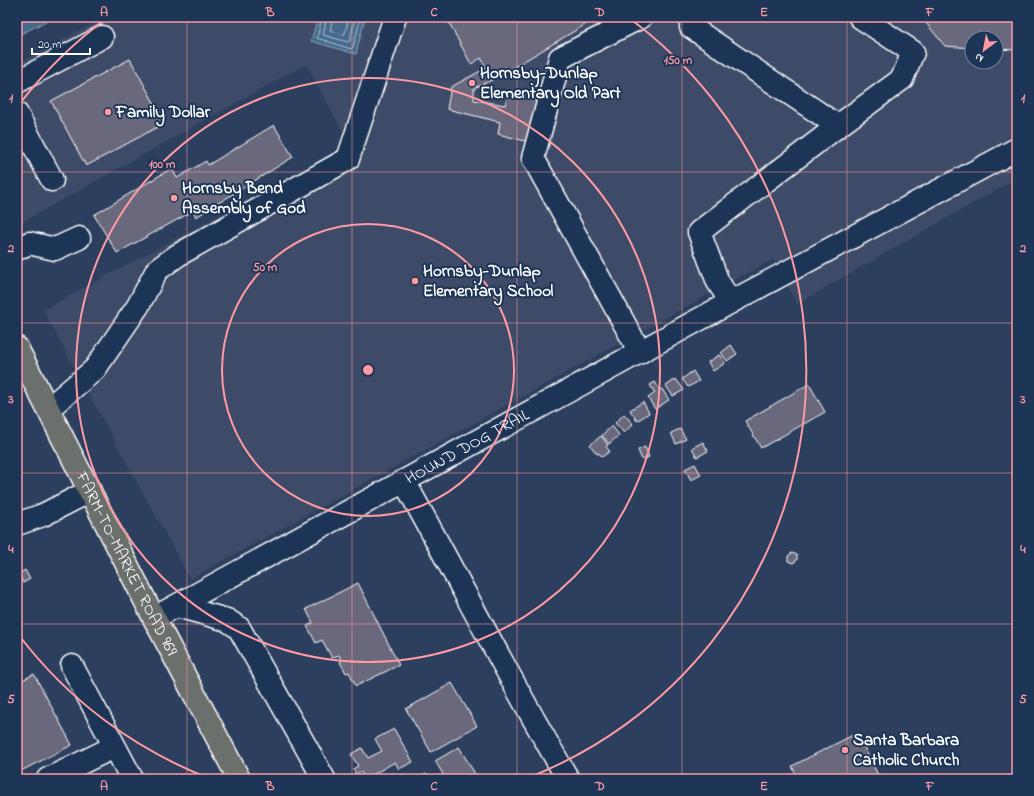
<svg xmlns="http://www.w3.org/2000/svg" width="1034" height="796" viewBox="0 0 1034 796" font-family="'Indie Flower',sans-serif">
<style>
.built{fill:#3e4b67;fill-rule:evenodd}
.water{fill:#456b8d;stroke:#8fa6bb}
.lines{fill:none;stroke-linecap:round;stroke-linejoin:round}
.shore{stroke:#b5c4d1;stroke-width:1}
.building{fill:#69687c;stroke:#fff}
.minor-casing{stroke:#fff;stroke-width:25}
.major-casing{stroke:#fff;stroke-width:25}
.minor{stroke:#1d3557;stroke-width:22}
.major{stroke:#6c706d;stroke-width:22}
.grid{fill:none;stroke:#ff9aa2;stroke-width:1;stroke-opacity:0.55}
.ring{fill:none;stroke:#ff9aa2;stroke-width:2}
.poi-dot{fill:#ff9aa2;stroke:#1d3557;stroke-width:1.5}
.labels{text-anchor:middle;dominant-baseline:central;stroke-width:4;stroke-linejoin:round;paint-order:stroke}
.poi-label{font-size:17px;font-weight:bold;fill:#fff;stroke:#1d3557;text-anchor:start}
.street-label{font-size:17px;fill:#fff;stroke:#1d3557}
.centre{fill:#ff9aa2;stroke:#1d3557;stroke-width:2}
.ring-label{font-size:12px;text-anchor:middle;font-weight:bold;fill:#ff9aa2;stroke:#1d3557;stroke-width:4;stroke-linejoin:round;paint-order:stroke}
.neatline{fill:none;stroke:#ff9aa2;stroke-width:1.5}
.grid-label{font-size:13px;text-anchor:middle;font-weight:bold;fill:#ff9aa2}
</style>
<rect width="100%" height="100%" fill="#2c3f5e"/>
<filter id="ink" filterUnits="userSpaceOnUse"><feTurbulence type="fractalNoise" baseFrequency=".025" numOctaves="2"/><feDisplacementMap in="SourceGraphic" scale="8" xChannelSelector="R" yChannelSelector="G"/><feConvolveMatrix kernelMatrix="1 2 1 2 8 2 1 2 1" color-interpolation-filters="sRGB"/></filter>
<g filter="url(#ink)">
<path class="built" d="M105,17h912v161l-220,126 -24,-45 -583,320 -147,-269 307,-165 -44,-81 -289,161v-161zM972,38h24v24h-24z"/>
<g class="water">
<path d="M17,17h37l-37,19z"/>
<path d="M318,17h47l-9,37 -45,-13z"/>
</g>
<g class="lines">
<g class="shore">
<path d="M322,17l-5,21 34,11 2,-2 8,-30"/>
<path d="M327,17l-4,18 25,7 2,-1 5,-24"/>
<path d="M333,17l-3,13 13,5 2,-2 4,-16"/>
</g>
</g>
<g class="building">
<path d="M446,17h152l-104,62 -20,9v12l31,5 5,-15 29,11 -10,41 -31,-8 2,-12 -53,-13 4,-22 35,-19 -5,-10 -10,6z"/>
<path d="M921,17h96v33l-21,-1v-11h-24v10l-27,-2z"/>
<path d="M130,59l35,64 -79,43 -35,-65z"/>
<path d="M274,125l19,32 -97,60 -3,-6 -76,42 -23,-38 78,-47 5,10 29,-17 2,4z"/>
<path d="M731,345l6,9 -10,7 -6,-8z"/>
<path d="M719,355l6,8 -12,8 -5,-9z"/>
<path d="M693,371l6,10 -11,6 -6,-8z"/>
<path d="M676,379l8,11 -11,6 -7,-10z"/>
<path d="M655,382l5,8 2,-1 7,11 -14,9 -7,-11 7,-5 -5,-8z"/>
<path d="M809,384l16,28 -64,36 -16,-27z"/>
<path d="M643,402l6,11 -12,8 -7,-11z"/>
<path d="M624,414l9,10 -9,9 -9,-10z"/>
<path d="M612,426l7,9 -10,9 -7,-9z"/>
<path d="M680,429l6,10 -10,5 -5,-11z"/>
<path d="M601,436l7,9 -2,2 4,4 -8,6 -3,-4 -2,1 -7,-9z"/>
<path d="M703,442l5,9 -11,6 -5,-9z"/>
<path d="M645,447l4,10 -7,3 -4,-10z"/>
<path d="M695,464l6,11 -10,5 -6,-11z"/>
<path d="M792,553l5,2v5l-4,3 -5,-2v-5z"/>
<path d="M25,570l5,9 -7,4 -4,-9z"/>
<path d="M358,583l41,82 -43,21 -7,-14 -3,1 -6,-11 2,-1 -3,-6 -7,3 -10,-18 -6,3 -9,-17 6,-3 -7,-14z"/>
<path d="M34,674l38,71 -55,28v-90z"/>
<path d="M452,683l25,43 -46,26 -25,-43z"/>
<path d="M394,729l19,33 -14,7 -4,-7 -30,17 -4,-7 -5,2 -3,-5 5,-3 -7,-12 11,-6 6,10 14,-7 -7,-12z"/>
<path d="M857,733l23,46h-82l-6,-13z"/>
<path d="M459,747l19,32h-32l-11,-18z"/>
<path d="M426,774l3,5h-11z"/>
</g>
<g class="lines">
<g class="minor-casing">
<g id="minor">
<path d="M691,27l147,99"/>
<path d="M17,82l85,-45"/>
<path d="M17,114l35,66"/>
<path d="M17,249l12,-6 26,6 24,-11"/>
<path d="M731,302l-13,-20 -19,-50 139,-106 64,-47 11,-27 -53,-35"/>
<path d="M640,352l-107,-194 27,-100 81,-41"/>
<path d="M48,409l47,-40 43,-63 19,-36 21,-15 170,-96 47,-142"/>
<path d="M404,481c55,99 106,200 164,298"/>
<path d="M17,524l26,-9 47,-24"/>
<path d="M177,606l50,14 12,8 85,151"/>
<path id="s1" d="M154,618l577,-316 286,-153"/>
<path d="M72,666l60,113"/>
<path d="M48,779l66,-32"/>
</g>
</g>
<g class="major-casing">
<g id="major">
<path id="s2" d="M17,348l137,270 85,161"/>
</g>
</g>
<use href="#minor" class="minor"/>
<use href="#major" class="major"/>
</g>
</g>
<path class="grid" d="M187,17v762M352,17v762M517,17v762M682,17v762M847,17v762M17,172h1000M17,323h1000M17,473h1000M17,624h1000"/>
<g class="ring">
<circle cx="368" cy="370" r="146"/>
<circle cx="368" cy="370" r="292"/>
<path d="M211 779A438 438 0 0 1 18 634M18 106A438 438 0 0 1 107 18M629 18A438 438 0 0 1 525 779"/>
</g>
<g class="poi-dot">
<circle cx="472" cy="83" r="4"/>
<circle cx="108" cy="112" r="4"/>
<circle cx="174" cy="198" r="4"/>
<circle cx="415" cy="281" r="4"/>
<circle cx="845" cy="750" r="4"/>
</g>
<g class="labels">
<g class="poi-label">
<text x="480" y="73">Hornsby-Dunlap<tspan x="480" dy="20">Elementary Old Part</tspan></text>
<text x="116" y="112">Family Dollar</text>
<text x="182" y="188">Hornsby Bend<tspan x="182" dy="20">Assembly of God</tspan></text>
<text x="423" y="271">Hornsby-Dunlap<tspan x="423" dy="20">Elementary School</tspan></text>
<text x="853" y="740">Santa Barbara<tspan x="853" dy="20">Catholic Church</tspan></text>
</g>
<g class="street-label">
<text stroke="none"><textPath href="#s1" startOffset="357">HOUND DOG TRAIL</textPath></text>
<text stroke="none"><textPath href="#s2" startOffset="242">FARM-TO-MARKET ROAD 969</textPath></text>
</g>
</g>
<circle cx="368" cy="370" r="6" class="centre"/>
<g class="ring-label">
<text x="678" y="64">150 m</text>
<text x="162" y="168">100 m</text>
<text x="265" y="271">50 m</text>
</g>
<rect width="1034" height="796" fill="none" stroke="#1d3557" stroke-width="44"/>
<g transform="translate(984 50) rotate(212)"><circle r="19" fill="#1d3557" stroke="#77869a"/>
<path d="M0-3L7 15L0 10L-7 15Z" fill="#ff9aa2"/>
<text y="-6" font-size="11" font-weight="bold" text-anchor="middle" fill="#ffffff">N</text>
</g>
<path d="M32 48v6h58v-6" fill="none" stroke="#ffffff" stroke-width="2"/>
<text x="38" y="48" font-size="12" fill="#ffffff" stroke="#1d3557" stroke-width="3" paint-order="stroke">20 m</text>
<rect x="22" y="22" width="990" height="752" class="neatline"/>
<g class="grid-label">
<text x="104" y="16">A</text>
<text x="270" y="16">B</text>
<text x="434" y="16">C</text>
<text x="600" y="16">D</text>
<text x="764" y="16">E</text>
<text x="930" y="16">F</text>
<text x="11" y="102">1</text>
<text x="1023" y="102">1</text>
<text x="11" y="252">2</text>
<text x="1023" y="252">2</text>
<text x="11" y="403">3</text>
<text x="1023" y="403">3</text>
<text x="11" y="553">4</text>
<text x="1023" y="553">4</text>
<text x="11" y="703">5</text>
<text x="1023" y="703">5</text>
<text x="104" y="790">A</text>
<text x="270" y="790">B</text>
<text x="434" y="790">C</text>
<text x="600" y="790">D</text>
<text x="764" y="790">E</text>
<text x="930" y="790">F</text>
</g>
</svg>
